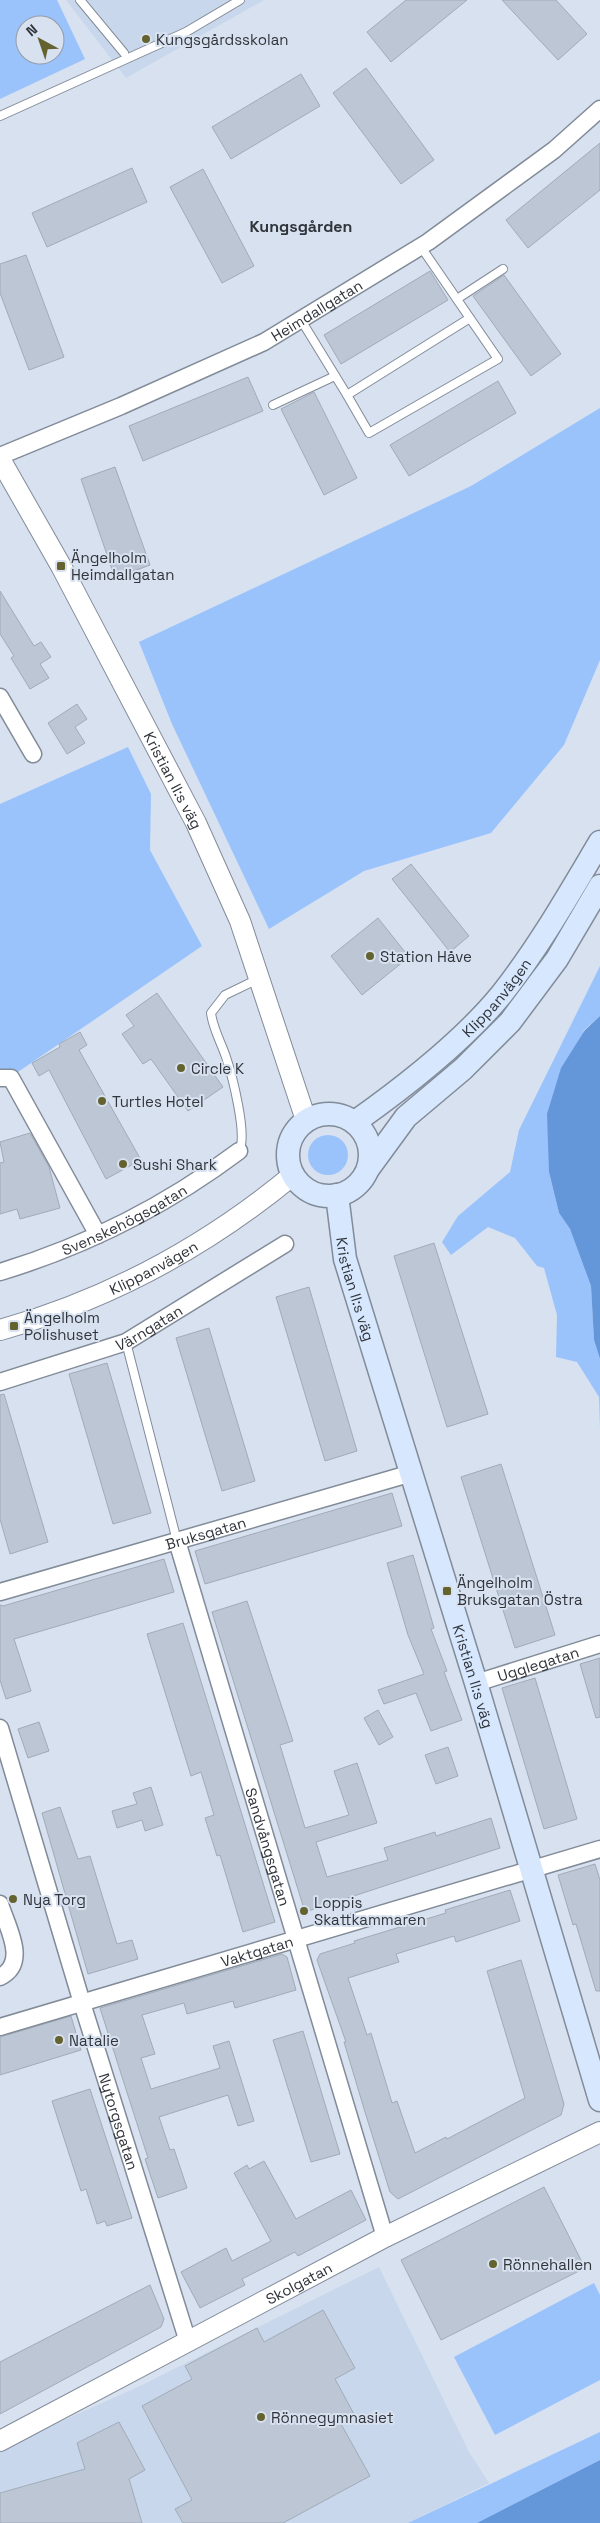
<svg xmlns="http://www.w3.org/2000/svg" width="600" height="2523" viewBox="0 0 600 2523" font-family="'Space Grotesk',sans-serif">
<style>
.built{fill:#c8d7ec}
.green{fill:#9ac3fc;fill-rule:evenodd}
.water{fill:#6496da}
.building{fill:#bcc6d4;stroke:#a1abb8}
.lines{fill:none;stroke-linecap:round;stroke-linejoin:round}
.service-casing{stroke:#828b98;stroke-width:10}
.minor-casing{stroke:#828b98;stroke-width:19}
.tertiary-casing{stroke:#828b98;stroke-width:22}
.secondary-casing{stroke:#828b98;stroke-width:25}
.service{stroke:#fff;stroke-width:8}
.minor{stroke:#fff;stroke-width:16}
.tertiary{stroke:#fff;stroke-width:20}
.secondary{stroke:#d6e7fe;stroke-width:22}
.poi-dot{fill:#64622f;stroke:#d7e1f0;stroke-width:2}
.labels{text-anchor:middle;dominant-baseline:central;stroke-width:4;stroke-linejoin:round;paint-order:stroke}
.poi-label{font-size:15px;fill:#31353b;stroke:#d7e1f0;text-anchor:start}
.street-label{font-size:15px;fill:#31353b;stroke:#d7e1f0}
.neighbourhood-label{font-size:16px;font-weight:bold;fill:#31353b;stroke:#d7e1f0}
</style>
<rect width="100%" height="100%" fill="#d7e1f0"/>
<g class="built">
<path d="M66,0h198l-138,78z"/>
<path d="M379,2267l90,185 20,31 -81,40h-408v-74l140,-63z"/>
</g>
<g class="green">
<path d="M0,0h57l28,59 -85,40zM25,25h30v30h-30z"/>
<path d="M600,408v252l-36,85 -73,88 -127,38 -95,58 -97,-205 -33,-82 332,-156z"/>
<path d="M128,747l23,47 -1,56 52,96 -187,128 -15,3v-273z"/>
<path d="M600,966v50l-16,14 -35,142 10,41 11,16 21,57 3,54 6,19v69l-1,-31 -22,-35 -21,-5 1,-42 -13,-47 -7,-2 -22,-28 -27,-11 -37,28 -9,-13 16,-26 52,-44 9,-42z"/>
<circle cx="328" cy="1155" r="20"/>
<path d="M594,2283l6,12v85l-105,55 -41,-78z"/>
<path d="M600,2432v28l-123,63h-69z"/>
</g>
<g class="water">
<path d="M600,1016v343l-6,-19 -3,-54 -21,-57 -11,-16 -10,-41 -2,-58 14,-46 24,-38z"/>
<path d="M600,2460v63h-123z"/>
</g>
<g class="building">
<path d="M406,0h61l-76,62 -24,-30z"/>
<path d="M502,0h54l31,34 -29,26z"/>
<path d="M366,68l68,92 -33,24 -68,-91z"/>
<path d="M301,74l19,32 -89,53 -19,-32z"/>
<path d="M600,143v47l-72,58 -22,-28z"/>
<path d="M132,168l15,34 -100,45 -15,-34z"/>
<path d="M203,169l51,97 -32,17 -52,-96z"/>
<path d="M26,255l38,102 -35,13 -29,-77v-29z"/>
<path d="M430,271l18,29 -107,64 -17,-29z"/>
<path d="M504,275l57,79 -30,22 -58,-80z"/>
<path d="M248,377l15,34 -120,50 -14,-35z"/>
<path d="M498,381l18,32 -107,63 -19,-31z"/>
<path d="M314,392l43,86 -33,17 -43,-86z"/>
<path d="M115,467l35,98 -35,13 -34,-99z"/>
<path d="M0,591l34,55 7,-4 10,15 -11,7 9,14 -19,11 -19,-31 3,-2 -14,-22z"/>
<path d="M77,704l10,15 -12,8 10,16 -18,11 -19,-31z"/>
<path d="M411,864l58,72 -19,16 -58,-73z"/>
<path d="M378,918l31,39 -47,38 -31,-39z"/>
<path d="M157,993l66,94 -35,24 -37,-52 -8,5 -21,-30 12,-8 -8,-11z"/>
<path d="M80,1032l7,13 -8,5 62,110 -35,19 -57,-109 -10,6 -7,-13 28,-16 -1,-3z"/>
<path d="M30,1133l19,34 11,41 -40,11 -3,-10 -17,5v-51l4,-1 -4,-20z"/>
<path d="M434,1243l54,171 -41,13 -53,-171z"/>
<path d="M309,1287l48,164 -32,10 -49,-164z"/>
<path d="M209,1328l46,153 -33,10 -46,-153z"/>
<path d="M107,1363l44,150 -38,11 -44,-150z"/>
<path d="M4,1394l44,148 -38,12 -10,-35v-124z"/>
<path d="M501,1464l54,171 -40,13 -54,-171z"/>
<path d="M392,1493l10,33 -197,58 -10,-33z"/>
<path d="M413,1555l21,73 -3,1 16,42 -3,1 18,48 -31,11 -15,-38 -32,11 -6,-14 46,-16 -16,-39 -21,-72z"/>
<path d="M164,1559l10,33 -160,47 17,52 -25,8 -6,-19v-75l3,1z"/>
<path d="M247,1601l46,140 -13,4 25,83 44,-13 -15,-44 23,-8 20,60 -61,19 11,35 61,-17 -4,-12 51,-16 1,4 55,-18 9,30 -195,64 -93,-300z"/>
<path d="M183,1623l92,299 -32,10 -23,-77 -3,1 -12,-38 9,-3 -13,-43 -10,4 -44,-142z"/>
<path d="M600,1658v59l-4,1 -16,-54z"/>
<path d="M535,1678l42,141 -33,10 -42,-141z"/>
<path d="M378,1710l15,27 -14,8 -15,-27z"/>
<path d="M39,1722l10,29 -21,7 -10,-29z"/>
<path d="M448,1747l10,29 -22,8 -11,-29z"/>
<path d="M151,1787l12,38 -18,6 -3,-11 -25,8 -5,-17 25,-7 -4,-11z"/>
<path d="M60,1807l18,52 12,-3 27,88 15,-4 6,19 -50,15 -46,-161z"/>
<path d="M595,1864l5,16v111h-4l-20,-67 -3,1 -15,-50z"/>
<path d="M510,1890l10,31 -64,21 -2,-6 -58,18 3,8 -51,16 19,57 4,-2 21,70 5,-2 18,52 31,-16 1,2 78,-41 -38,-127 34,-11 43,144 -3,11 -163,84 -8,-7 -25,-80 -21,-70h2l-29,-82 3,-6 35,-11 -1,-2 92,-28 -1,-3z"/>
<path d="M282,1954l5,3 9,33 -61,18 -2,-7 -46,13 -3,-11 -42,12 13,39 -14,4 10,31 69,-21 -7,-22 16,-5 25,80 -16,5 -10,-31 -69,22 11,33 4,-1 13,39 -29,10 -13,-39 3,-1 -48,-150z"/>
<path d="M71,2016l10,34 -81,25v-38z"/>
<path d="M303,2031l37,123 -29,8 -38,-122z"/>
<path d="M90,2089l42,129 -25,8 -2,-5 -8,3 -11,-35 -5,2 -29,-90z"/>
<path d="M264,2161l32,58 55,-29 15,30 -68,36 -3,-4 -53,27 3,6 -45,23 -19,-36 45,-24 6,13 39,-20 -37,-68 13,-8 2,4z"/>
<path d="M544,2187l41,81 -144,72 -40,-80z"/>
<path d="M150,2285l14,34 -3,8 -161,87v-52z"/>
<path d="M323,2310l32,58 -20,11 20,37 -14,8 29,52 -87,47h-100l-8,-14 17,-9 -50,-94 50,-27 -7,-13 72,-38 7,14z"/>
<path d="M119,2422l26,48 -16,9 13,44h-142v-30l85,-24 -8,-26z"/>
</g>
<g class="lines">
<g class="service-casing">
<g id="service">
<path d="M80,0l44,53"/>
<path d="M0,116l186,-84 54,-32"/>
<path d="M421,247l77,112 -129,74 -22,-38 123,-77"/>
<path d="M457,299l46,-30"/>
<path d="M301,320l46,75"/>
<path d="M273,405l62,-29"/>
<path d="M239,1151c9,-15 -7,-76 -13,-94 -5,-15 -13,-28 -15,-44l14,-18 33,-16"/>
<path d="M126,1342l51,199"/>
</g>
</g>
<g class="minor-casing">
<g id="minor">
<path id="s1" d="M0,456l121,-50 143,-64 164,-100 126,-92 46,-41"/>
<path d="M0,697l33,57"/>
<path d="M0,1078h11l87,157"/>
<path id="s2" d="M0,1272c86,-26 167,-67 239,-121"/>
<path id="s3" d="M0,1382l126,-40 159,-98"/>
<path id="s4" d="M177,1541l208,696"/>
<path id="s5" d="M0,1592l412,-119"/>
<path id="s6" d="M476,1683l124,-39"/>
<path id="s7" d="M0,1728l82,275 106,339"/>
<path d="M0,1904c7,23 29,59 0,73"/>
<path id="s8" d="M0,2027l600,-178"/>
</g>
</g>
<g class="tertiary-casing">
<g id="tertiary">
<path id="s9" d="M0,459l61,107 135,257 44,98 66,199"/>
<path id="s10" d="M0,1330c107,-30 207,-84 293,-155"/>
<path id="s11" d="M0,2441l385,-204 215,-105"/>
</g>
</g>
<g class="secondary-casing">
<g id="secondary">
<circle cx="329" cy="1155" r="41"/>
<path id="s12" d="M355,1122c48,-34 109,-82 146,-127 38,-48 68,-101 99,-153"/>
<path d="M368,1169l38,-52 57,-48 47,-47 47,-63 43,-73"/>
<path id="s13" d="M337,1195l8,64 131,424 124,417"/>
</g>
</g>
<use href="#service" class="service"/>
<use href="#minor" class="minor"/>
<use href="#tertiary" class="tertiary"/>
<use href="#secondary" class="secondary"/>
</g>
<g class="poi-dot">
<circle cx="146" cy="39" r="5"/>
<rect x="56" y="561" width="10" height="10" rx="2.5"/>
<circle cx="370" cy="956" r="5"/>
<circle cx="181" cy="1068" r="5"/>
<circle cx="102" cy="1101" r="5"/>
<circle cx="123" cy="1164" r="5"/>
<rect x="9" y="1321" width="10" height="10" rx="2.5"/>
<rect x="442" y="1586" width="10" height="10" rx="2.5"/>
<circle cx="13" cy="1899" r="5"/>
<circle cx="304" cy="1911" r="5"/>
<circle cx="59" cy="2040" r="5"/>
<circle cx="493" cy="2264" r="5"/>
<circle cx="261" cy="2417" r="5"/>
</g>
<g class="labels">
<g class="poi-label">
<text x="156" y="39">Kungsgårdsskolan</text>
<text x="71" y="557">Ängelholm<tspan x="71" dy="17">Heimdallgatan</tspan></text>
<text x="380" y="956">Station Håve</text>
<text x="191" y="1068">Circle K</text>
<text x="112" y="1101">Turtles Hotel</text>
<text x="133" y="1164">Sushi Shark</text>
<text x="24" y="1317">Ängelholm<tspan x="24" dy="17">Polishuset</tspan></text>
<text x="457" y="1582">Ängelholm<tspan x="457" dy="17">Bruksgatan Östra</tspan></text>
<text x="23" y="1899">Nya Torg</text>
<text x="314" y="1902">Loppis<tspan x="314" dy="17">Skattkammaren</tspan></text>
<text x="69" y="2040">Natalie</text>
<text x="503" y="2264">Rönnehallen</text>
<text x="271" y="2417">Rönnegymnasiet</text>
</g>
<g class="street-label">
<text stroke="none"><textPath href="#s1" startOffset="349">Heimdallgatan</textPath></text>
<text stroke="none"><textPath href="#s9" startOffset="365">Kristian II:s väg</textPath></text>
<text stroke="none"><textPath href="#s12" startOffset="189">Klippanvägen</textPath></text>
<text stroke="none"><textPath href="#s2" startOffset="135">Svenskehögsgatan</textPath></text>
<text stroke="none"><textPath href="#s10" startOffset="166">Klippanvägen</textPath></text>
<text stroke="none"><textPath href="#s13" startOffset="96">Kristian II:s väg</textPath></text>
<text stroke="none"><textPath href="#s3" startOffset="159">Värngatan</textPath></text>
<text stroke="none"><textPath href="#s5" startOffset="214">Bruksgatan</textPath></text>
<text stroke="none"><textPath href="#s6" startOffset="65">Ugglegatan</textPath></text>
<text stroke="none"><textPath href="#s13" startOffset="501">Kristian II:s väg</textPath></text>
<text stroke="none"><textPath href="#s4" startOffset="319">Sandvångsgatan</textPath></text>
<text stroke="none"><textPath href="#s8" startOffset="268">Vaktgatan</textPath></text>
<text stroke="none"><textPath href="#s7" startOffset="411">Nytorgsgatan</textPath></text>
<text stroke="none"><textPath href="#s11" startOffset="338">Skolgatan</textPath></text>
</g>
<g class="neighbourhood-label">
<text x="301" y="226">Kungsgården</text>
</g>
</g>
<g transform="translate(40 40) rotate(320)"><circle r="24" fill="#d7e1f0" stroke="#959ca8"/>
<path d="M0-4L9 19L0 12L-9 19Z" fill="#64622f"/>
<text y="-8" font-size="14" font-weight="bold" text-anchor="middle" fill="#31353b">N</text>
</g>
</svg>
